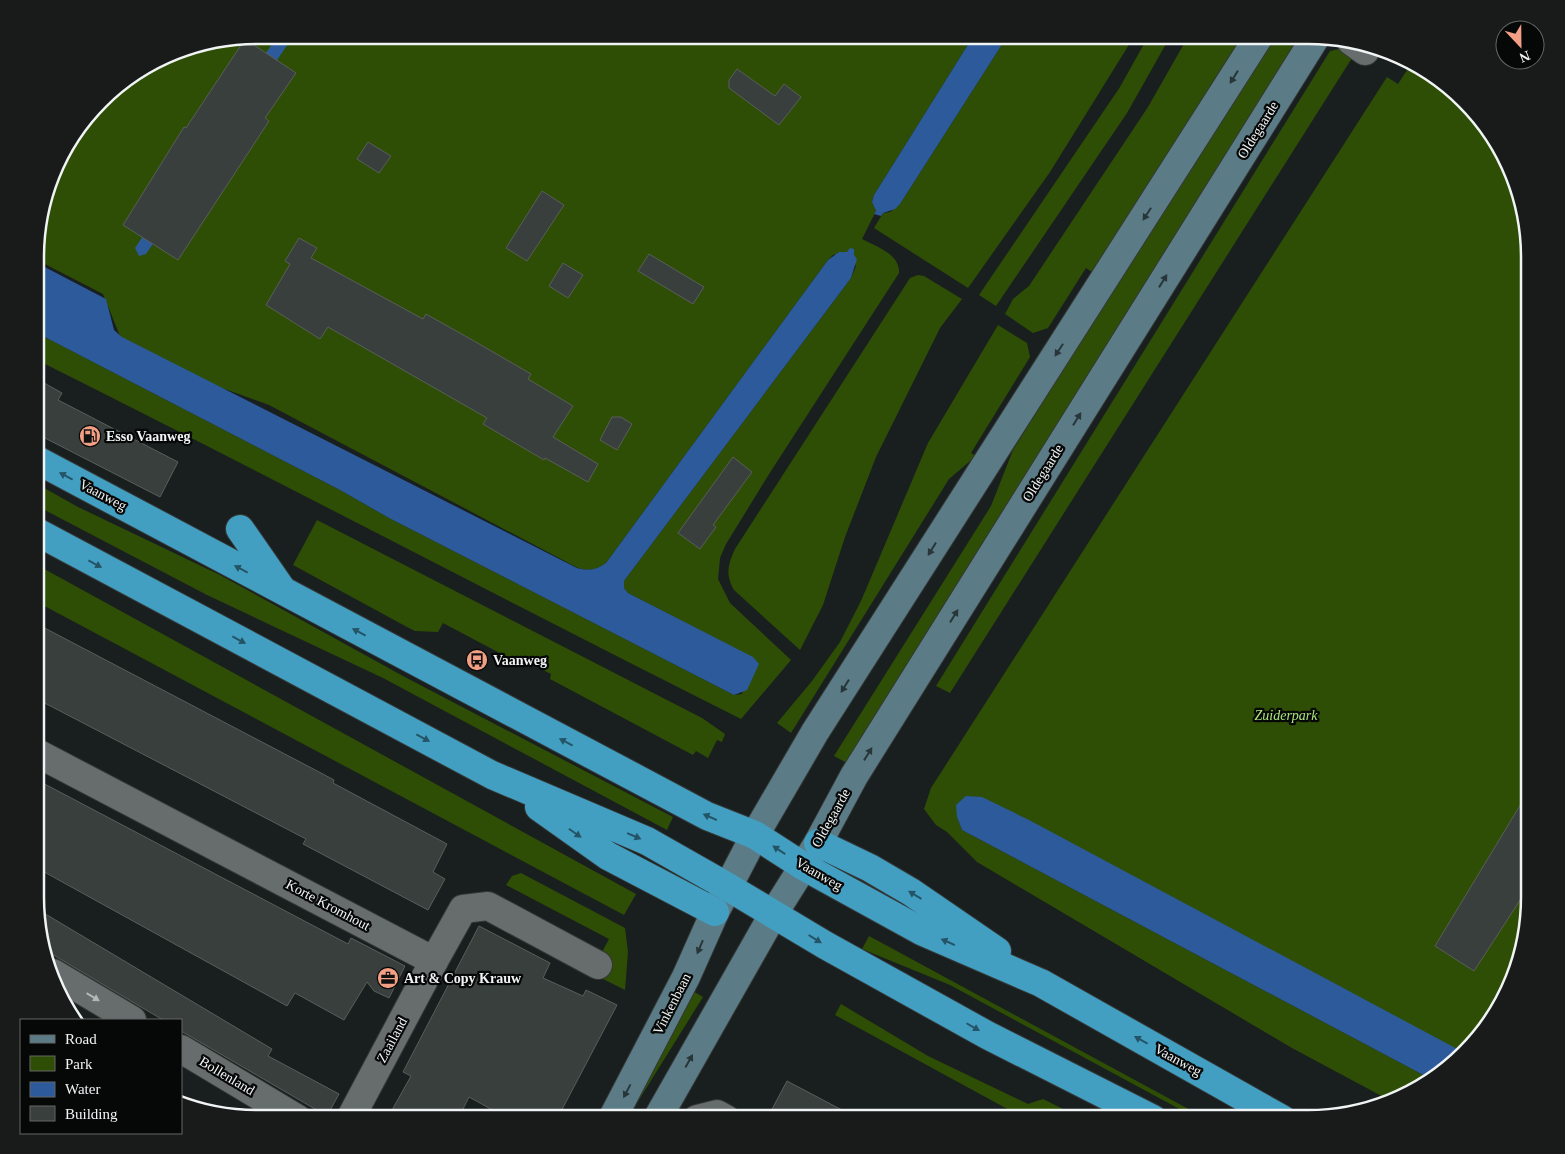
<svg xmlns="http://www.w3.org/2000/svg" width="1565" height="1154" viewBox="0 0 1565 1154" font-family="Georgia,serif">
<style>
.green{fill:#2e4e05}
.water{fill:#2d5a9a}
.building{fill:#393f3c;stroke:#595e5b}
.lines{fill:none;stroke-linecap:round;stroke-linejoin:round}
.street-casing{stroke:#343837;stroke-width:30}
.secondary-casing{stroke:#343837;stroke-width:30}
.highway-casing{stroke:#343837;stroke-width:30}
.street{stroke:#666d6c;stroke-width:28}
.secondary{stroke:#5b7c86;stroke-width:28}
.highway{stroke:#429fc2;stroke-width:28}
.oneway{fill:#28363a}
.oneway2{fill:#245465}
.oneway3{fill:#b2b7b7}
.labels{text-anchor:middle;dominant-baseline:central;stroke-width:4.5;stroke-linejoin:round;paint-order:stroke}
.street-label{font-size:14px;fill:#f0f4f4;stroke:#060808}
.poi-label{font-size:14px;font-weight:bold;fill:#f0f4f4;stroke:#060808;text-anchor:start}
.park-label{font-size:14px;font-style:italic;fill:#ace47c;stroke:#060808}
.rim{fill:none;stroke:#f0f4f4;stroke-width:2.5}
</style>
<rect width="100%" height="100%" fill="#191f1e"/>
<g class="green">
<path d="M257,35h717l-100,160 -2,7 4,9 -14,28c15,8 38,15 37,34l-128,198 -45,73 -6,14 -2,21 12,24 61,57 -50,59c-235,-118 -468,-241 -704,-359v-27l303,157 49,28 345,177 8,-1 11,-36 -125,-65 -4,-5v-7l227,-303 5,-12 -9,-14 -14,3 -5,5 -222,303c-10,7 -17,8 -28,5l-309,-163 -108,-39 -41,-30 -17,-42 -66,-34v-32l21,-69 52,-69 62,-38z"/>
<path d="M1008,35h127l-85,137 -82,116 -94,-60 9,-15 7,-1 10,-8z"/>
<path d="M1149,35h22l-44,78 -131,193 -17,-11 141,-208z"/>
<path d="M1189,35h62l-133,213 -26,24 -6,-4 -38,60 -15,5 -28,-19 8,-15 16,-13 119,-179z"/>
<path d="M1270,35h26l3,4 -443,729 -22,-12 157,-250 22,-56z"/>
<path d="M1339,49l13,9 -402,635 -14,-7 394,-635z"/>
<path d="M1411,64l32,17 64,78 23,84v668l-17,71 -29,50 -48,40 -479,-255 5,13 467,248 -23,18 -17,4 -97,-52 -315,-186 -30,-30 -11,-7 -12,-16 7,-21 456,-711 11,7z"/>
<path d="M918,275l6,1 38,23 -22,29 -64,129 -31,80 -22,68 -23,45 -66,-60c-9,-16 -6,-25 1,-41l175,-271z"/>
<path d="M998,325l29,18 3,14 -59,96 5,3 -27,23 -158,254 -14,-10 35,-42 28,-39 21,-41 67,-158z"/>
<path d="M37,484l41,23 142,68 183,101 270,141 -6,13 -284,-152 -176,-83 -170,-89z"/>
<path d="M317,520l385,198 23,16 -3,8 -5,-2 -9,18 -12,-7 -3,4 -143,-76 1,-5 -22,-11 -3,4 -83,-44 -5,9 -23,-1 -8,-4 -114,-62z"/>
<path d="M37,565l599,329 -12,21 -587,-313z"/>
<path d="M521,873l104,55 3,24 -3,38 -24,-12 9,-17 -10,-5 9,-17 -103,-54 6,-9z"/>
<path d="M869,936l325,176 19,7h-15l-248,-134 -88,-36z"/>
<path d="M691,990l12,7 -76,122z"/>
<path d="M841,1004l87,52 100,48 15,-5 40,20h-57l-191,-104z"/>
</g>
<g class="water">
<path d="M278,35h16l-148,219 -7,2 -4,-8z"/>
<path d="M974,35h34l-108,169 -5,5 -12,4 -2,3 -7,-2 2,-3 -4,-9 2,-7z"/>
<path d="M850,248l4,1v6l3,4 -6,19 -227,303v7l4,5 125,64 6,7 -12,26 -13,5 -345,-177 -49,-28 -303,-157v-70l69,36 8,31 8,7 455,231c12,3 19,2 29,-5l222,-303 11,-8h8z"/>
<path d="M966,796l16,1 47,23 432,231 -32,27 -467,-248 -5,-13 -1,-12z"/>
</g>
<g class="building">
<path d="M245,39l51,34 -31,45 4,3 -91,139 -55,-35 61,-98 2,1z"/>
<path d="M737,69l38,27 9,-12 17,13 -22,28 -50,-37v-8z"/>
<path d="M368,142l23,14 -12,17 -22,-14z"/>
<path d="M542,191l22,14 -37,56 -21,-13z"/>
<path d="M299,238l18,10 -6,10 112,61 3,-5 48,27 57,33 -3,5 45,27 -20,31 45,27 -10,18 -43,-24 -1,2 -61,-36 4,-6 -159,-91 -8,12 -54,-34 24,-41 -5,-3z"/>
<path d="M649,254l55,33 -11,17 -55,-33z"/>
<path d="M563,263l20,12 -15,23 -19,-12z"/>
<path d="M37,379l25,14 -4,7 120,62 -18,35 -121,-62 -2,3z"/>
<path d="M612,417h9l11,7 -15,26 -17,-10z"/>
<path d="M733,457l19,15 -39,53 3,2 -16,22 -22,-16z"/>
<path d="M37,624l284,149 13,7 -1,3 114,61 -14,28 12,7 -17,31 -125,-66 3,-5 -269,-140z"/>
<path d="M37,780l311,164 3,-6 54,28 -16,32 -15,-7 -7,-9 -23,38 -49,-27 -8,13 -250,-138z"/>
<path d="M1530,789v96l-56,86 -39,-25z"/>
<path d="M37,909l235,140 -4,7 71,38 -12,22 -146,-85v-11h-18l-118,-70 -8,-24z"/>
<path d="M479,926l71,37 -7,15 40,18 3,-6 31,15 -60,114h-48l-40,-22 -11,22h-71l24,-43 -8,-4z"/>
<path d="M787,1081l72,38h-74l-14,-8z"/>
</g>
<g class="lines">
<g class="street-casing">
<g id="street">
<path d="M1351,41l14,10"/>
<path d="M37,753l397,208 29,-52 25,-3 110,59"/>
<path d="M53,973l79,47"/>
<path d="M181,1049l117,70"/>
<path d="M350,1119l84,-158"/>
<path d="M697,1119l20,-5 9,5"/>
</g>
</g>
<g class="secondary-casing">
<g id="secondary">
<path d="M612,1119l74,-142 29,-65 40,-77 60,-103 445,-697"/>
<path d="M657,1119l117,-206 44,-70 36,-67 463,-741"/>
</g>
</g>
<g class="highway-casing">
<g id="highway">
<path d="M37,460l670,356 48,19 48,31 120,66 118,51 241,136"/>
<path d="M240,529l41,59"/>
<path d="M37,532l455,243 155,66 81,46 97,58 162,90 166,84"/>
<path d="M539,807l69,49 107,56"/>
<path d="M818,843l52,25 41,24 86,59"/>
</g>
</g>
<use href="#street" class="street"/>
<use href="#secondary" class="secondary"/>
<use href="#highway" class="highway"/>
</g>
<defs><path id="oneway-solid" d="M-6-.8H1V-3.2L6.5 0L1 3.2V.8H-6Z" transform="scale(1.25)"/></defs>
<g class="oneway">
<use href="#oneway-solid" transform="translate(1234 77) rotate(122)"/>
<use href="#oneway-solid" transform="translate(1147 214) rotate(123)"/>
<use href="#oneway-solid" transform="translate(1163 281) rotate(-58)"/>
<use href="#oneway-solid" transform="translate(1059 350) rotate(123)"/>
<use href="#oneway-solid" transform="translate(1077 419) rotate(-58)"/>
<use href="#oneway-solid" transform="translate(932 549) rotate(122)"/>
<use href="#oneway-solid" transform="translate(954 616) rotate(-58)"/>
<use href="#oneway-solid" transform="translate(845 686) rotate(122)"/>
<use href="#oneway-solid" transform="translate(868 754) rotate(-58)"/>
<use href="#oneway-solid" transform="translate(700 947) rotate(113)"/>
<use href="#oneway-solid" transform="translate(689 1061) rotate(-61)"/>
<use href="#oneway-solid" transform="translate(627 1091) rotate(118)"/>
</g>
<g class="oneway2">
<use href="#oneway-solid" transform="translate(66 476) rotate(-152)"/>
<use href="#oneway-solid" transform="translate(95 564) rotate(28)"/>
<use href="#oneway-solid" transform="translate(241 569) rotate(-152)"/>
<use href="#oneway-solid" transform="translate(359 632) rotate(-152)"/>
<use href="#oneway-solid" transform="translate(239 640) rotate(28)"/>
<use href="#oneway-solid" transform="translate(423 738) rotate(28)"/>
<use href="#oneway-solid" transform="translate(566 742) rotate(-152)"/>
<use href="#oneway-solid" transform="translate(710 817) rotate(-156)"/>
<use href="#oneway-solid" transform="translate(575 833) rotate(35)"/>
<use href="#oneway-solid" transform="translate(634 836) rotate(23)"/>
<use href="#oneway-solid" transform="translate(779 850) rotate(-147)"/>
<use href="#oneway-solid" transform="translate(915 895) rotate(-149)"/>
<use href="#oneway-solid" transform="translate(815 939) rotate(32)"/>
<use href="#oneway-solid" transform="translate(948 942) rotate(-156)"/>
<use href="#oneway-solid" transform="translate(973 1027) rotate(30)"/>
<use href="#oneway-solid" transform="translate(1141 1040) rotate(-151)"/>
</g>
<use class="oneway3" href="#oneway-solid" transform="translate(93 997) rotate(31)"/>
<defs>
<g id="fuel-disc" transform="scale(1.125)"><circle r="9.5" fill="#f39f85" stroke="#060808"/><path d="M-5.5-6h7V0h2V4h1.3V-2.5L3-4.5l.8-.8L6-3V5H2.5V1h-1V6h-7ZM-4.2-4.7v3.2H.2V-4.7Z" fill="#111"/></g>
<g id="bus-disc" transform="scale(1.125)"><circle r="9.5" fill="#f39f85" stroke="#060808"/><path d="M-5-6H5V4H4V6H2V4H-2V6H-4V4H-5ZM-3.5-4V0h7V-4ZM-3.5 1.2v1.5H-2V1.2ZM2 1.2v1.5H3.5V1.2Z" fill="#111"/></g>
<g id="office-disc" transform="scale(1.125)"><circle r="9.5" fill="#f39f85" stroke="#060808"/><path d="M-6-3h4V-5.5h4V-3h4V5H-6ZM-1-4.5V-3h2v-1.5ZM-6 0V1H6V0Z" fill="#111"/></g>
</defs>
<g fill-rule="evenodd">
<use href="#fuel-disc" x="90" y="436"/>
<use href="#bus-disc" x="477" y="660"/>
<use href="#office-disc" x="388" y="978"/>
</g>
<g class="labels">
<g class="street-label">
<text transform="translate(1258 130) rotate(-58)">Oldegaarde</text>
<text transform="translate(1043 473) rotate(-58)">Oldegaarde</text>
<text transform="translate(103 495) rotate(28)">Vaanweg</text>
<text transform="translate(831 818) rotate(-61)">Oldegaarde</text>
<text transform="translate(819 874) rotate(30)">Vaanweg</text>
<text transform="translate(328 905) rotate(28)">Korte Kromhout</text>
<text transform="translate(672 1004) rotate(-63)">Vinkenbaan</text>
<text transform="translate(392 1040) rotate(-62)">Zaailand</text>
<text transform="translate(1178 1060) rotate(29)">Vaanweg</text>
<text transform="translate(227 1076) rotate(31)">Bollenland</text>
</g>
<g class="poi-label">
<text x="106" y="436">Esso Vaanweg</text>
<text x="493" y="660">Vaanweg</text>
<text x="404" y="978">Art &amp; Copy Krauw</text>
</g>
<g class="park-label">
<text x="1286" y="715">Zuiderpark</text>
</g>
</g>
<path d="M0 0H1565V1154H0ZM257 44H1308A213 213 0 0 1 1521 257V897A213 213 0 0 1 1308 1110H257A213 213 0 0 1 44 897V257A213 213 0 0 1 257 44Z" fill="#191b1b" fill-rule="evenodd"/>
<path class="rim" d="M257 44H1308A213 213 0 0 1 1521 257V897A213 213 0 0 1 1308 1110H257A213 213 0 0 1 44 897V257A213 213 0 0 1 257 44Z"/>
<rect x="20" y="1019" width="162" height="115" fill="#060808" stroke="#646666"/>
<rect x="30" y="1035" width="25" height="8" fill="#5b7c86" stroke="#646666"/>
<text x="65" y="1044" font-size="15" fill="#f0f4f4">Road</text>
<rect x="30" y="1056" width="25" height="15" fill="#2e4e05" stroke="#646666"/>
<text x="65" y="1069" font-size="15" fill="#f0f4f4">Park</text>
<rect x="30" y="1082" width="25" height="15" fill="#2d5a9a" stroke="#646666"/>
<text x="65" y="1094" font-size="15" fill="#f0f4f4">Water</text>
<rect x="30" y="1106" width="25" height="15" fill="#393f3c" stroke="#646666"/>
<text x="65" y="1119" font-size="15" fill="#f0f4f4">Building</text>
<g transform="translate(1520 45) rotate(158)"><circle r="24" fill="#060808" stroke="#646666"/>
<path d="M0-4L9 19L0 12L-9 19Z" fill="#f39f85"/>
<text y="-8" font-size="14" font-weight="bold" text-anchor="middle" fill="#f0f4f4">N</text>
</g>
</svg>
